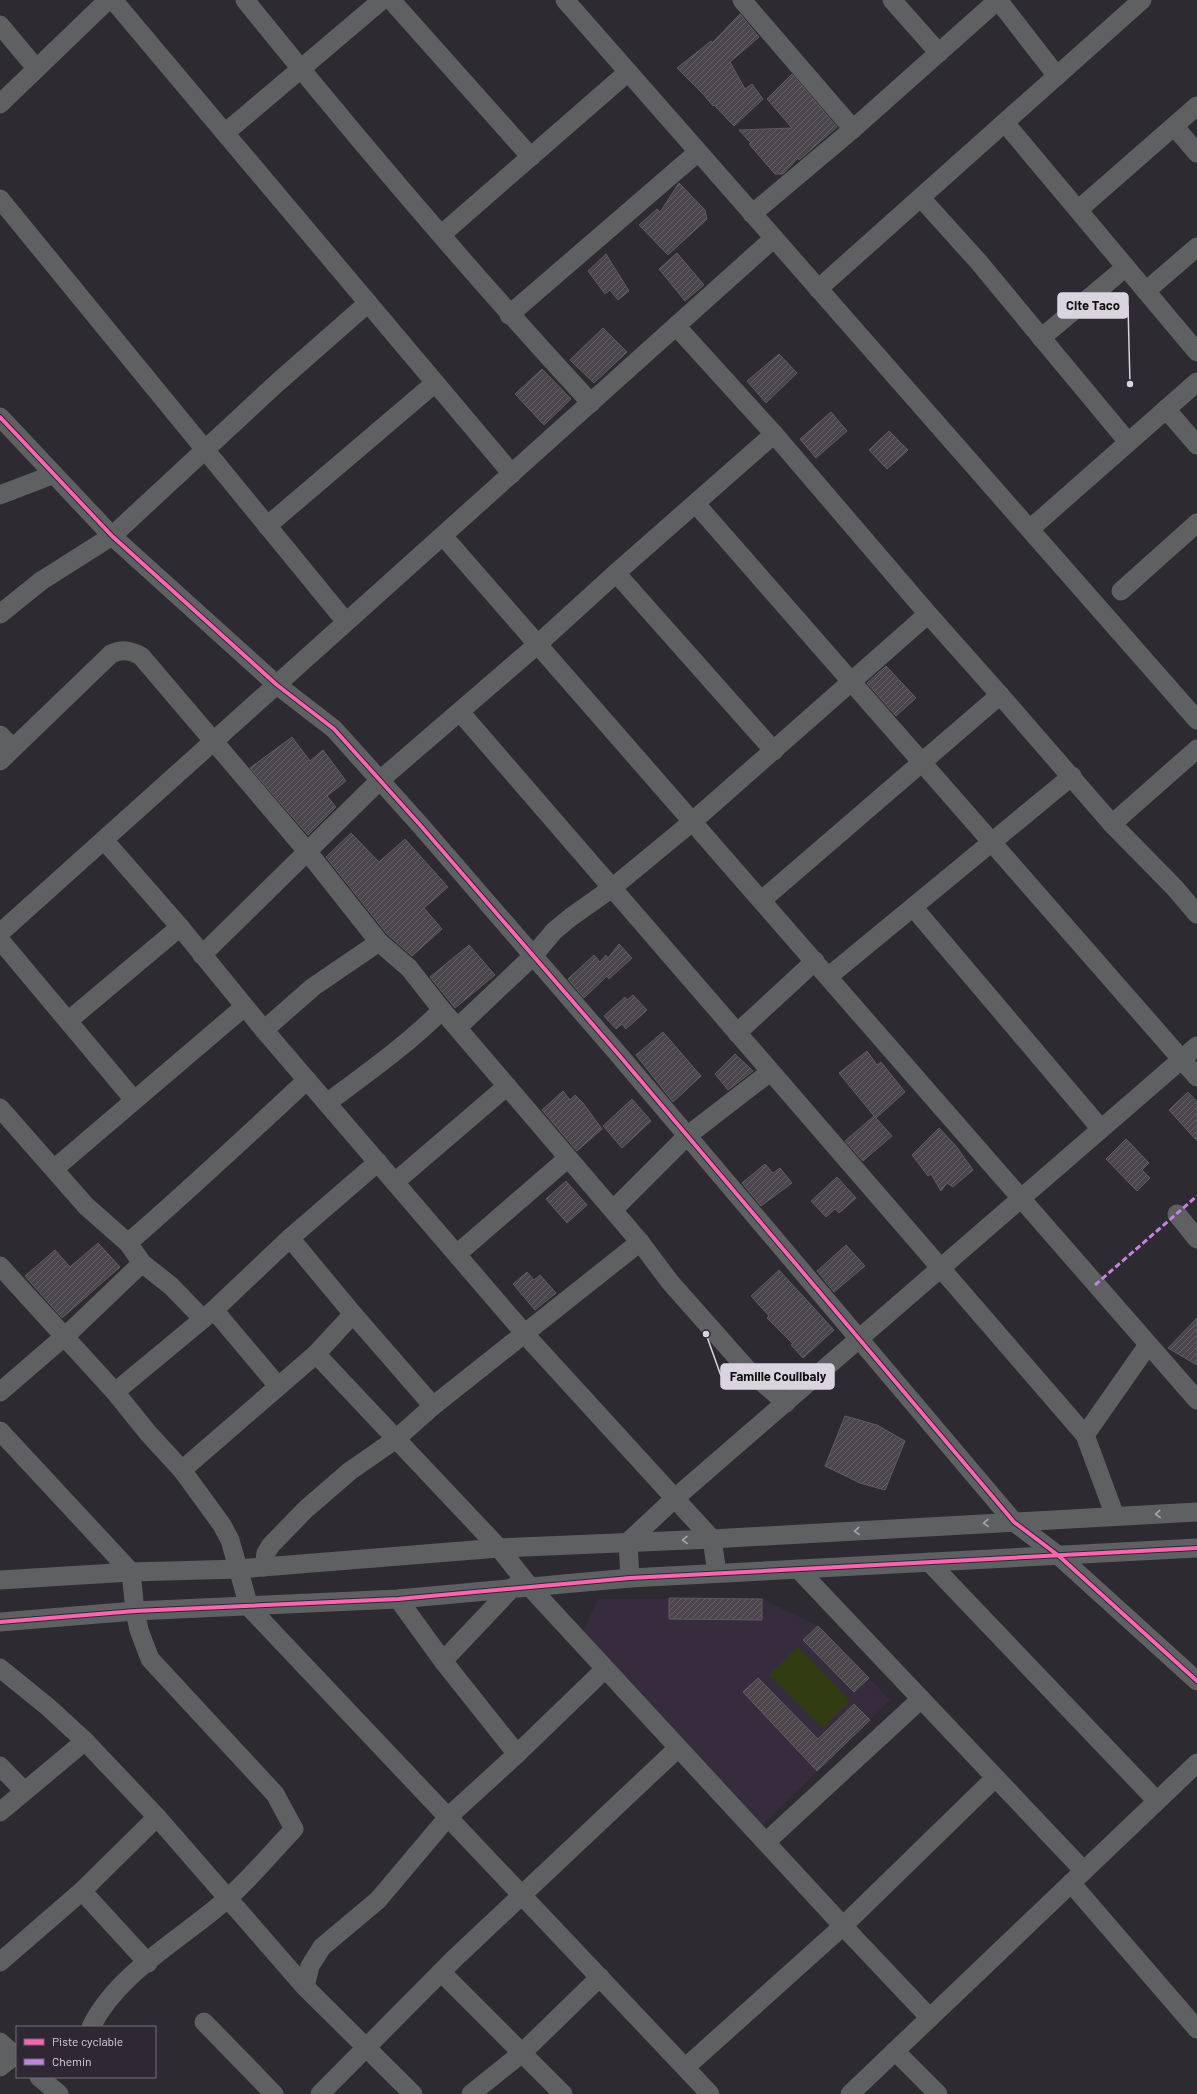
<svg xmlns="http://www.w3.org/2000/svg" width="1197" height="2094" viewBox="0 0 1197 2094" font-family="Barlow,sans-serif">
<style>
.built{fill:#372c3e}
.green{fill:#323c12}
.building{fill:url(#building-hatch);stroke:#5f5c61}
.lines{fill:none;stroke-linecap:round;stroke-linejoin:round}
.street{stroke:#5e6062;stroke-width:19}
.quiet{stroke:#c483df;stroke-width:3;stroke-dasharray:6 3;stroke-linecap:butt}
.cycleway-casing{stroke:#2f2734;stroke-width:6}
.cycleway{stroke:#f766af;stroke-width:4}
.oneway{stroke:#a8a6ac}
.leader{fill:none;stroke:#d9d4dd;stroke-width:1.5}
.callout-dot{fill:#d9d4dd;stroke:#2f2734;stroke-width:1.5}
.callout{fill:#d9d4dd;stroke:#d9d4dd;stroke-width:1.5}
.callout-label{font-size:13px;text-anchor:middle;font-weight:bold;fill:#111}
</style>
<defs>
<pattern id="building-hatch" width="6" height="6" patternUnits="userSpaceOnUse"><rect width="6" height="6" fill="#4a464c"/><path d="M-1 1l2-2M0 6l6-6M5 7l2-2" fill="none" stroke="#646065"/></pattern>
</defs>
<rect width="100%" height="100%" fill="#2e2a31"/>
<path class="built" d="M598,1599h164l56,27 72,74 -128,125 -179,-193z"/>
<path class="green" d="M798,1647l52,54 -28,27 -53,-53z"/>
<g class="building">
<path d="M740,14l19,23 -29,25 15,27 7,-5 11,15 -29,27 -20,-21 -1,1 -9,-11 -27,-27 34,-27 1,2z"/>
<path d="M792,74l45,53 -38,33 -1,-2 -15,16h-8l-26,-30 2,-1 -12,-13 53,-2 -25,-29z"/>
<path d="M679,183l26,27 2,9 -39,36 -29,-30 18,-16 3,3z"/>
<path d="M677,253l27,32 -19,16 -26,-32z"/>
<path d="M606,254l23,37 -11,9 -8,-10 -5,4 -17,-23z"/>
<path d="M603,328l24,24 -33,31 -24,-23z"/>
<path d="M779,354l18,19 -31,30 -19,-22z"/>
<path d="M542,369l29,30 -27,26 -29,-31z"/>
<path d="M831,412l16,19 -31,27 -16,-19z"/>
<path d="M889,431l19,19 -21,19 -18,-19z"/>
<path d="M886,666l30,32 -20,18 -29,-33z"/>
<path d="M292,737l18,24 13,-11 23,31 -19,15 9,11 -28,28 -58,-67z"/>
<path d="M351,833l28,29 26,-23 43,48 -24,21 18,21 -30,27 -25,-22 -61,-77z"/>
<path d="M619,944l13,14 -23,21 -2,-3 -23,22 -16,-19 26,-24 6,7 6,-7 2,3z"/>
<path d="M469,945l26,30 -40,33 -25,-31z"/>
<path d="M633,995l14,15 -21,19 -4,-5 -6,5 -12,-13 21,-19 2,3z"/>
<path d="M663,1032l38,44 -28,26 -37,-47z"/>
<path d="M867,1051l10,14 4,-3 24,30 -29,26 16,18 -29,25 -18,-20 29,-25 -35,-43z"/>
<path d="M735,1054l18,17 -25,19 -13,-16z"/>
<path d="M563,1091l7,9 5,-5 8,8 19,26 -25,22 -35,-41z"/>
<path d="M1188,1092l9,10v39l-28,-31z"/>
<path d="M632,1099l19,22 -29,27 -19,-22z"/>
<path d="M939,1128l17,18 17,24 -20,17 -6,-4 -6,8 -10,-17 -3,2 -16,-21z"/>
<path d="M1126,1139l23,24 -7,7 8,8 -13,13 -31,-32z"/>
<path d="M765,1164l8,9 7,-5 12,15 -31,23 -19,-23z"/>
<path d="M837,1177l19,21 -17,15 -4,-4 -9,8 -15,-16z"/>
<path d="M566,1181l21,24 -20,18 -21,-24z"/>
<path d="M98,1243l22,24 -58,51 -37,-42 30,-26 15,17z"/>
<path d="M846,1245l19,21 -31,26 -17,-21z"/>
<path d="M779,1270l55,60 -31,28 -12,-13 2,-1 -26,-26 2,-2 -18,-20z"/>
<path d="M527,1272l7,8 6,-5 16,18 -21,17 -22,-26z"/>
<path d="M1197,1318v47l-29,-17z"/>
<path d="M845,1416l32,9 28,16 -20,49 -25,-7 -35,-17z"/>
<path d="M669,1598l93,1v21l-93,-1z"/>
<path d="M818,1626l51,52 -15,14 -51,-52z"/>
<path d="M758,1678l60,61 36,-35 16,16 -53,51 -74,-79z"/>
</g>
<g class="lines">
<g class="street">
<path d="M113,0l399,474"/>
<path d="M245,0c111,138 226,273 346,403"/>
<path d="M391,0l140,157"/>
<path d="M565,0l632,720"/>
<path d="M742,0l111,129"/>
<path d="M892,0l47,53"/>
<path d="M998,0l59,76"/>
<path d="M0,25l36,43"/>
<path d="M0,104l108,-104"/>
<path d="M1005,123l192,229"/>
<path d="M1174,126l23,27"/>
<path d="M225,133l157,-133"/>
<path d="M921,198l56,62 151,182"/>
<path d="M0,199l346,423"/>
<path d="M1078,210l119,-104"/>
<path d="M752,214l101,-85 145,-129"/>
<path d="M442,234l186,-162"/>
<path d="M818,289l324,-289"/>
<path d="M1146,291l51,-44"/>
<path d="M509,315l189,-163"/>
<path d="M676,326l98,108 154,180 72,81 112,129 85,-75"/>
<path d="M1041,338l85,-71"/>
<path d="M1166,409l31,36"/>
<path d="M0,417l112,119 165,149 57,44 87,97 198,229 395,467 45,34 138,125"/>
<path d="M0,495l52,-20"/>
<path d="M696,504l501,573"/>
<path d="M267,526l168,-143"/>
<path d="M1030,529l167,-147"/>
<path d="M443,536c253,286 501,578 754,864"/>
<path d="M616,573l158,178"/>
<path d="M1121,591l76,-68"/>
<path d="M0,614l41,-33 71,-45 165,-153 91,-80"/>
<path d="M460,712l625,723 30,81"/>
<path d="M0,735l13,13"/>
<path d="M0,761l111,-107c11,-5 19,-4 30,2l166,195 72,91 30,26 33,42 198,232 30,40 77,87 39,34"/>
<path d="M1112,824l62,63 23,27"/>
<path d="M104,840l76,87 84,103 267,311 181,198 5,34"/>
<path d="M762,900l238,-205"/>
<path d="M913,907l188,222"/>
<path d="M0,933l774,-695"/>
<path d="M0,940l134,160"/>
<path d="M202,955l177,-174 159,-137 78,-71 158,-139"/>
<path d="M828,977l244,-201"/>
<path d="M68,1021l112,-94"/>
<path d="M458,1027l75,-71 21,-25 17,-14 41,-29 80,-66 236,-208"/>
<path d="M264,1030l49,-43 66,-45"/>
<path d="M737,1033l78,-72"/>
<path d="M327,1103c40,-30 80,-58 115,-93"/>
<path d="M0,1108l86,98 42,37 14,20 29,23 32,33"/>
<path d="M54,1169l190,-162"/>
<path d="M395,1182l112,-96"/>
<path d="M613,1210l74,-74 83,-64"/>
<path d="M1177,1214l20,25"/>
<path d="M290,1238l63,76 80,92"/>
<path d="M128,1243c61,-53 120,-108 179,-163"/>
<path d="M457,1254l111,-96"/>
<path d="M0,1266l115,126 33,41 34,37 40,55 8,15 19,67 461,487"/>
<path d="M214,1310l64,76"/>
<path d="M316,1354l183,194 30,38 314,340 87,92"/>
<path d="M0,1392l73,-63 69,-66"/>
<path d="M115,1392l99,-82 76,-72 88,-76"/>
<path d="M0,1431l131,141 4,39 4,19 11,29 125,135 19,35c-22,23 -43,49 -67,70 -44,39 -110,74 -136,128"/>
<path d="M1085,1435l63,-90"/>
<path d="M182,1470l134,-116 37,-40"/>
<path d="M929,1562l228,239"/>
<path d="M264,1567l2,-14 5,-8 35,-36 44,-38 46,-32 37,-33 207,-164"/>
<path d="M798,1569l286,302"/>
<path d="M630,1578l-2,-36 46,-43 523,-453"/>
<path d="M0,1580l131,-8 108,-3 260,-21 213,-9 485,-27"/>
<path d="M398,1599l45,62 74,93"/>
<path d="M0,1622l135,-11 263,-12 232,-21 567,-30"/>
<path d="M443,1661l70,-74"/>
<path d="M0,1668l48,39 37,34 72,76 148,170 108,107"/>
<path d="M0,1766l24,25"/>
<path d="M0,1812l85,-71"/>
<path d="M766,1842l155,-143"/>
<path d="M1071,1883l126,146"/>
<path d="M82,1891l66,72"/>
<path d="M0,1962l82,-71 75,-74"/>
<path d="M441,1972l122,122"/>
<path d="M305,1987l5,-21 12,-19 56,-47 70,-83 69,-63 88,-85"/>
<path d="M204,2022l70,72"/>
<path d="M0,2042l17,15"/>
<path d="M895,2051l43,43"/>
<path d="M0,2067l15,-12"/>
<path d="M686,2067l157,-141 152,-148"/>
<path d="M39,2077l20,17"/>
<path d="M320,2094l134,-135 224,-211"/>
<path d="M471,2094l51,-41 78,-76"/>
<path d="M850,2094l347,-331"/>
</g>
<path class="quiet" d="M1095,1285l102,-89"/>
<g class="cycleway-casing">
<g id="cycleway">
<path d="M0,417l112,119 165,149 57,44 87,97 198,229 395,467 45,34 138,125"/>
<path d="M0,1622l135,-11 263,-12 232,-21 567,-30"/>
</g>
</g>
<use href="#cycleway" class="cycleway"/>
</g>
<defs><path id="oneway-chevron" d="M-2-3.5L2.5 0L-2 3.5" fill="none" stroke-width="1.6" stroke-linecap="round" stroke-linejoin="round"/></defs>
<g class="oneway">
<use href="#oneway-chevron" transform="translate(1158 1514) rotate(177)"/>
<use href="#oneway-chevron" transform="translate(986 1523) rotate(177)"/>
<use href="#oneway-chevron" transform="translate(857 1531) rotate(177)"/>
<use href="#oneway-chevron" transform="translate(685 1540) rotate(178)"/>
</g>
<path class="leader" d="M1130 384L1128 306M706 1334L721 1376"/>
<g class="callout-dot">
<circle cx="1130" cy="384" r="4"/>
<circle cx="706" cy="1334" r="4"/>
</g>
<g class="callout">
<rect x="1058" y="293" width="70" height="25" rx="4"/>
<rect x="721" y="1364" width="113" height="25" rx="4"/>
</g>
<g class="callout-label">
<text x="1093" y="310">Cite Taco</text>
<text x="778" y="1381">Famille Coulibaly</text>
</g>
<rect x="16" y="2026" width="140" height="52" fill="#2f2734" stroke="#736c78"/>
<rect x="24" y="2039" width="20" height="6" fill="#f766af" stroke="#736c78"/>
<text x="52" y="2046" font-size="12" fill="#d9d4dd">Piste cyclable</text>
<rect x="24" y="2059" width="20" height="6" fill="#c483df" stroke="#736c78"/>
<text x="52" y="2066" font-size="12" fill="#d9d4dd">Chemin</text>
</svg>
